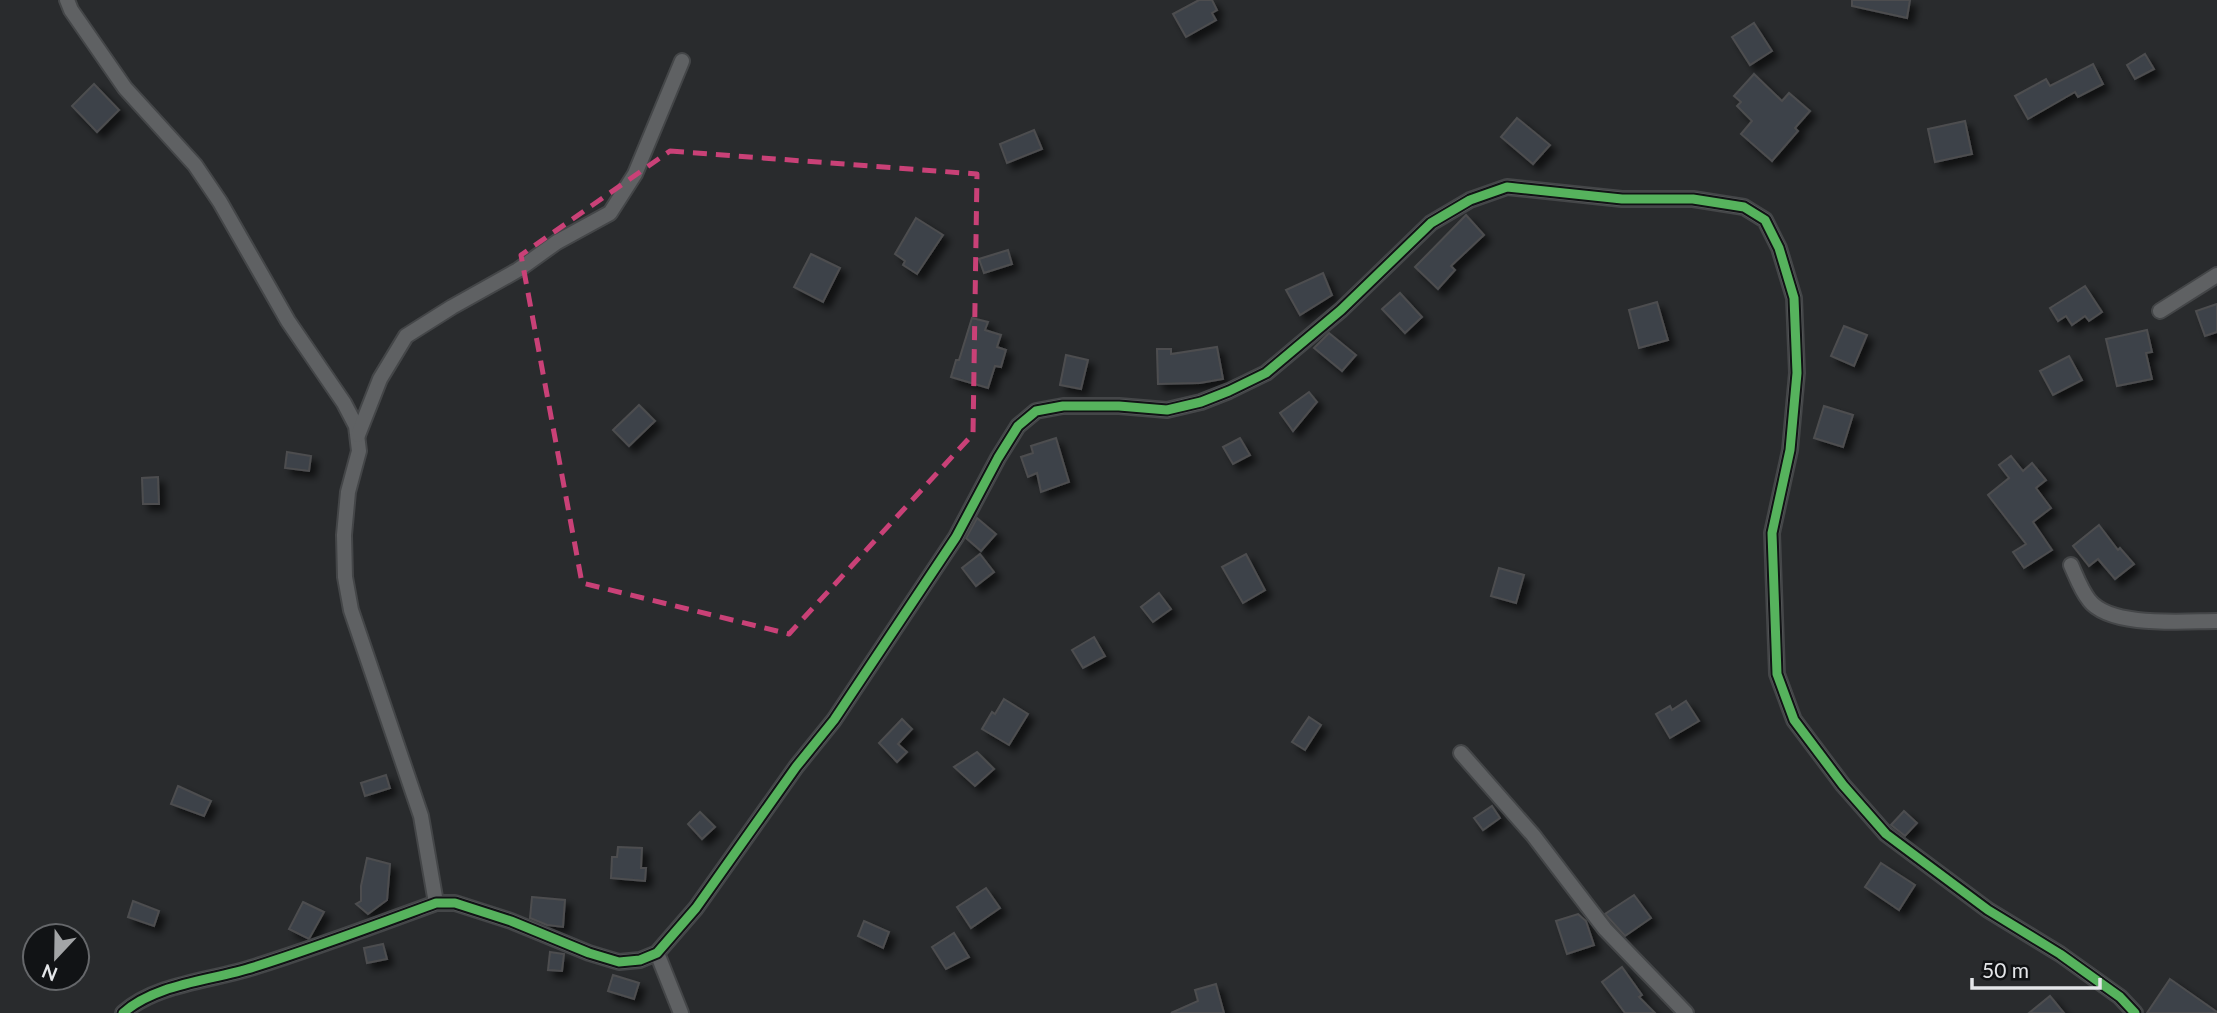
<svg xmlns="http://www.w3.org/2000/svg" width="2217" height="1013" viewBox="0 0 2217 1013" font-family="Lato,sans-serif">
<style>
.building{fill:#3e4248;stroke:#4d4e50;stroke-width:2;filter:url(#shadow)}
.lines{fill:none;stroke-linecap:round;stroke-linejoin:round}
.street-casing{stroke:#444648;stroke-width:18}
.street{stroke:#5f6163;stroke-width:14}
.cycleway-casing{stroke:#111315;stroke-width:13}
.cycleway{stroke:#56b35d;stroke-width:9}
.marked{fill:none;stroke:#c94177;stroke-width:5;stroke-dasharray:14 9;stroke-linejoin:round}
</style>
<defs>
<filter id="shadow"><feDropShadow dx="6" dy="6" stdDeviation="3.5" flood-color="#0009"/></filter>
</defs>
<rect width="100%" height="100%" fill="#292b2d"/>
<g class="building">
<path d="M1199,0h13l5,10 -5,3 4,7 -30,17 -13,-23z"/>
<path d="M1852,0h58l-3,18 -55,-12z"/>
<path d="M1754,23l18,28 -22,14 -18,-28z"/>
<path d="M2145,54l9,15 -19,10 -8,-14z"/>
<path d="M2093,64l10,20 -25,13 -3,-5 -47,27 -13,-23 31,-17 4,7z"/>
<path d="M1754,74l28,27 7,-8 21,18 -15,17 3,3 -26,30 -31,-27 11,-13 -15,-15 4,-4 -7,-6z"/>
<path d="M94,84l25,26 -22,22 -25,-26z"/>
<path d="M1517,118l33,27 -17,19 -32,-27z"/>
<path d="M1965,121l7,33 -37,8 -7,-33z"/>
<path d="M1034,130l8,19 -35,14 -7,-19z"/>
<path d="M1466,215l18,20 -33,31 4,4 -17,19 -23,-22z"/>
<path d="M916,218l27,17 -26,39 -14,-9 2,-4 -10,-7z"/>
<path d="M1008,250l4,14 -28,9 -5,-14z"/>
<path d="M811,254l29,14 -17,34 -29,-15z"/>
<path d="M1323,273l9,22 -32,20 -14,-25z"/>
<path d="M2085,286l17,26 -13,9 -4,-5 -13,9 -6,-9 -8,5 -8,-13z"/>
<path d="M1400,293l22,24 -17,16 -23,-24z"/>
<path d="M1657,302l11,38 -29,8 -10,-38z"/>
<path d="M2217,304v28l-12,4 -9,-25z"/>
<path d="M972,318l16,4 -3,8 16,5 -4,12 9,3 -5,17 -6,-1 -7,22 -37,-11 5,-17h3z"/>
<path d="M1844,326l23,9 -13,31 -23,-10z"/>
<path d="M2147,330l5,22 -6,1 6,26 -35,7 -11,-47z"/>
<path d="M1329,333l27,22 -14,16 -28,-23z"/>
<path d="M1217,347l6,32 -23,4 -42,1 -1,-35h14v5z"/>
<path d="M1066,355l22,5 -7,29 -21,-4z"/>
<path d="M2069,356l13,24 -29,15 -13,-24z"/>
<path d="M1309,392l8,10 -24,29 -13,-18z"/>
<path d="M639,405l16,16 -26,25 -16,-16z"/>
<path d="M1824,406l29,9 -10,32 -29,-9z"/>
<path d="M1056,438l13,44 -28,10 -4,-19 -9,4 -7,-20 12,-4 -2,-7z"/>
<path d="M1240,438l10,17 -17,9 -10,-17z"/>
<path d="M287,452l24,4 -2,15 -24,-3z"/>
<path d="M2011,456l12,15 9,-8 14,17 -10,8 15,20 -18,14 19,28 -28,18 -11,-16 13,-8 -38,-49 21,-17 -10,-13z"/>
<path d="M158,477l1,27h-16l-1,-26z"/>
<path d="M977,518l19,16 -15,17 -15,-13z"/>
<path d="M2099,525l19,25 2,-2 14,16 -19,15 -17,-20 -9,7 -16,-20z"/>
<path d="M980,554l14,18 -18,14 -14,-18z"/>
<path d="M1246,554l19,36 -22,13 -21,-36z"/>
<path d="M1499,568l25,7 -8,28 -25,-7z"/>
<path d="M1159,593l12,16 -18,13 -12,-15z"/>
<path d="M1094,637l11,19 -22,12 -11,-18z"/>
<path d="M1004,699l24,15 -19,31 -27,-16 10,-17 3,2z"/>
<path d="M1686,701l13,20 -29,17 -14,-24 14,-8 2,4z"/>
<path d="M1309,717l12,8 -16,25 -13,-8z"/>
<path d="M902,719l10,10 -14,15 9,8 -10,10 -18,-19z"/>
<path d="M977,752l17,17 -19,17 -21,-19z"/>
<path d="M386,775l4,13 -25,8 -4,-13z"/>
<path d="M178,786l33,15 -7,15 -33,-12z"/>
<path d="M1492,806l8,12 -17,12 -9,-12z"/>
<path d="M1904,811l13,12 -12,13 -14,-11z"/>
<path d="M700,812l15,15 -13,12 -14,-15z"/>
<path d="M618,847l24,1 -1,20h5l-1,13 -34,-3 1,-21h5z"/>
<path d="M367,858l23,6 -3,36 -19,14 -12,-10 5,-3v-15z"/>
<path d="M1881,863l34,22 -16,25 -34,-23z"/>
<path d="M986,888l14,20 -29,20 -14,-21z"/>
<path d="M1634,895l17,23 -26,18 -20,-22z"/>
<path d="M532,897l33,3 -2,27 -16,-2 -17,-7z"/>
<path d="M133,901l26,10 -5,15 -26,-9z"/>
<path d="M303,902l21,10 -15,27 -20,-10z"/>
<path d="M1578,914l8,7 8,24 -27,9 -11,-33z"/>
<path d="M864,921l25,11 -6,16 -25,-12z"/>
<path d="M954,933l15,24 -23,12 -14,-22z"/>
<path d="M383,944l4,15 -20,4 -3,-15z"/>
<path d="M550,952l14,2 -2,17 -14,-1z"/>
<path d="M1622,967l20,28 -3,2 16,16h-30l-23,-31z"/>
<path d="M613,975l26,8 -5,16 -26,-8z"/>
<path d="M2170,979l47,33v1h-70z"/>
<path d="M1216,984l8,29h-53l27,-12 -3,-11z"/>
<path d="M2050,996l14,17h-35z"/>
</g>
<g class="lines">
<g class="street-casing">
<g id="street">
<path d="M67,0l4,10 54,78 70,77 25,37 68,119 56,82 12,23 3,25 -11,41 -4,43 1,42 6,33 70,206 15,87"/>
<path d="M2160,311l57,-36"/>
<path d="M358,435l22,-56 26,-43 46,-29 66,-37 39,-28 53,-29 25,-39 47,-113"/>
<path d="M2071,565c5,11 10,25 18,35 21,28 95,21 128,21"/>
<path d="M1461,753l72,82 72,94 81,84"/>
<path d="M657,953l24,60"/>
<path d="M123,1013c34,-30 88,-32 131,-46 61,-19 122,-42 182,-64h19l56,18 78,32 30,9 21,-2 17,-7 39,-45 100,-141 38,-47 122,-183 42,-79 20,-32 18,-15 27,-5h56l48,4 34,-8 28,-11 37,-18 75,-63 90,-87 39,-23 37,-13 115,12h71l51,8 21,13 14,28 15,50 3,75 -7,77 -18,83 5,141 17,46 49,65 43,49 102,76 72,44 60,43 15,16"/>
</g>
</g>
<use href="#street" class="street"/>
<g class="cycleway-casing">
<path id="cycleway" d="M123,1013c34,-30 88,-32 131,-46 61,-19 122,-42 182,-64h19l56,18 78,32 30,9 21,-2 17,-7 39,-45 100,-141 38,-47 122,-183 42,-79 20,-32 18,-15 27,-5h56l48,4 34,-8 28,-11 37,-18 75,-63 90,-87 39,-23 37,-13 115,12h71l51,8 21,13 14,28 15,50 3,75 -7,77 -18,83 5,141 17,46 49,65 43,49 102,76 72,44 60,43 15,16"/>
</g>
<use href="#cycleway" class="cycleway"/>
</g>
<path class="marked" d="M670,151l307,23 -4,260 -184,200 -207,-51 -61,-328z"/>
<g transform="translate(56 957) rotate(202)"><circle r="33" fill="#111315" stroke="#65676a" stroke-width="2"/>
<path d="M0-5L12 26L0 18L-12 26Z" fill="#a3a5a7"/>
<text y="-10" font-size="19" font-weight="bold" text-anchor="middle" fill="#e4e6e9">N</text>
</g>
<path d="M1972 978v10h128v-10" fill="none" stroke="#e4e6e9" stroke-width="3.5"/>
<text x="1982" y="978" font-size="21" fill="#e4e6e9" stroke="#111315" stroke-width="5" paint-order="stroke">50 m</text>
</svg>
